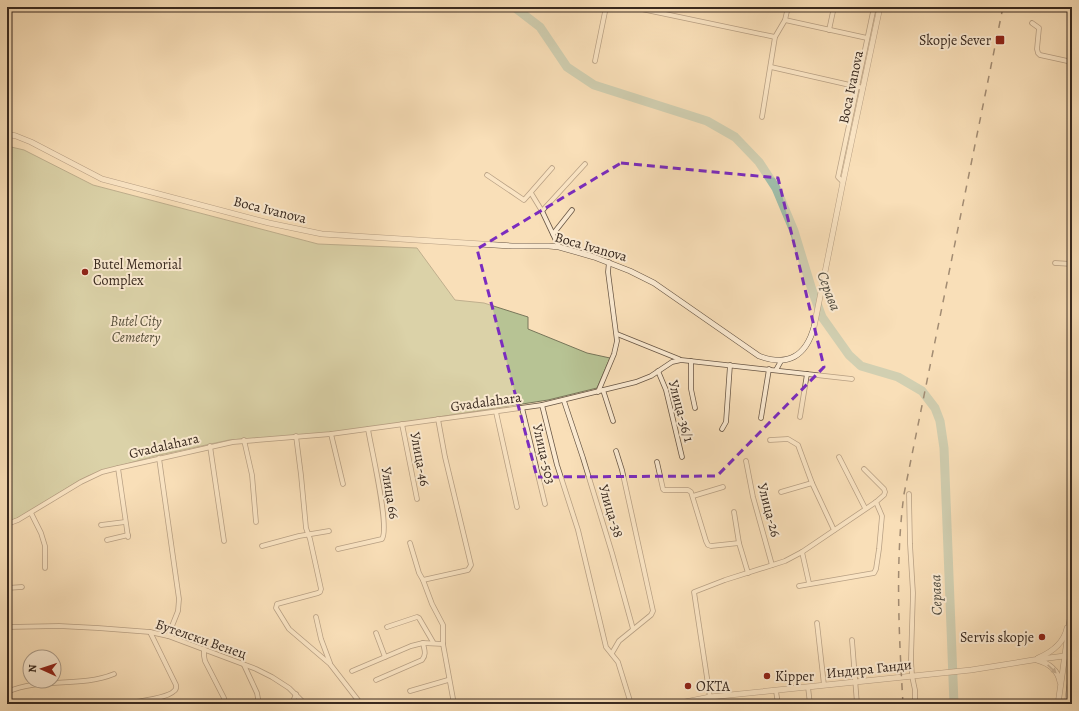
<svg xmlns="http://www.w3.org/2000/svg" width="1079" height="711" viewBox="0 0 1079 711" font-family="Alegreya,serif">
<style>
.green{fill:#b7c394;stroke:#78765a}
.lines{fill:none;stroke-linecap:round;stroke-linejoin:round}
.river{stroke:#9fbda9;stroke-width:9}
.minor-casing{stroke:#685645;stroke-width:5.5}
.tertiary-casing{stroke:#685645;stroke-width:6}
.minor{stroke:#fbead1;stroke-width:4}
.tertiary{stroke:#fbead1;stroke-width:5}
.rail{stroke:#38291f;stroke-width:1.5;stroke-dasharray:7 7;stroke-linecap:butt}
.oneway{fill:#9a8a78}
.marked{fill:none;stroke:#7b2cbf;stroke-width:3;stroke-dasharray:8 5;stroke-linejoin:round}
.poi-dot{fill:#8f2418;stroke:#fbead1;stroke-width:1.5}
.labels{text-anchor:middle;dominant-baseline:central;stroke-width:4;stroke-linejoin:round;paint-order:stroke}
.poi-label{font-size:14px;fill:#38291f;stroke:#fbead1;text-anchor:start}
.street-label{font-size:14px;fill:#38291f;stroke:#fbead1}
.park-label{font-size:14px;font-style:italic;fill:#58503c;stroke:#fbead1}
.water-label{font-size:15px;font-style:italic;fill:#524e42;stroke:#fbead1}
</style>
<rect width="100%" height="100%" fill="#f9dfb8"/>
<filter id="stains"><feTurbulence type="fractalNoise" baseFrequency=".005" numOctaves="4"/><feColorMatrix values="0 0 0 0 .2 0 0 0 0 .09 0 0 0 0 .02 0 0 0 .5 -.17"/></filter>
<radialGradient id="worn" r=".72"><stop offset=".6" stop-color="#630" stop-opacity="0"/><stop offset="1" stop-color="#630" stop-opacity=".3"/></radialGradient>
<path class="green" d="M7,146l17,4 69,35 225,59 99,4 38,52 29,3 44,14v12l59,24 23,5 -13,30 -49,12 -180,28 -48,6 -91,6 -74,16 -54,15 -13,5 -10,5 -48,30 -12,7 -11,4z"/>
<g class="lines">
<path class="river" d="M514,7l26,20 27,40 27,18 113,36 28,16 24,25 17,26 18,43 18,59 10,27 27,38 12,11 37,11 24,14 13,17 5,13 4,27 10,256"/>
<g class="minor-casing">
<g id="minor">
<path d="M632,7l143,30"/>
<path d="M785,20l82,18"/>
<path d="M1032,23l7,5 -2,21 1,4 2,2 32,7"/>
<path d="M829,30l5,-23"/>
<path d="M595,61l11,-54"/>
<path d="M771,67l92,21"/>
<path d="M762,117l13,-80 10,-17 3,-13"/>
<path d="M487,175l37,25 28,-32"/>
<path d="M843,182l-5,-5 36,-170"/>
<path d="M531,193l11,18 17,36"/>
<path d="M542,211l43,-47"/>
<path d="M553,234l19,-24"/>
<path d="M1055,263l17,1"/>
<path d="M617,334l62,25"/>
<path d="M691,361v28l4,19"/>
<path d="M776,370l5,-9"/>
<path d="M658,371l8,19 16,67"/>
<path d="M603,390l10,31"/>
<path d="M598,392l16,-38 3,-13 -9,-69 1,-10"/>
<path d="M564,401l19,57 29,95 21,76"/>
<path d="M542,405l15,60 21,65 28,117 12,15 13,42"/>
<path d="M522,408l23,96"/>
<path d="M496,412l21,95"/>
<path d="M800,417l7,-43"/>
<path d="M761,418l8,-49"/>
<path d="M402,424l15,75"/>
<path d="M722,429l4,-7 4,-57"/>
<path d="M331,434l12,50"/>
<path d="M296,436l5,39 5,53 4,11 11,50 -1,3 -2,1 -41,11 -1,4 13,21 41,35 31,40"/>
<path d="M244,440l8,35 4,47"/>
<path d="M770,440l18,-1 10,6 14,38 22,47"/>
<path d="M210,446l14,95"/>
<path d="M839,457l26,51"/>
<path d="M159,458l20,141 -1,12 -10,25"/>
<path d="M746,461l7,36 19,68"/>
<path d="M657,462l6,27 1,1h24l3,2 15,49 2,4 3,1 28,-3"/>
<path d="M118,468l10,69"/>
<path d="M781,492l31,-9"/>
<path d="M909,494l1,50 3,49 -2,66 1,17 3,14v14"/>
<path d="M693,496l30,-9"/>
<path d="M734,512l5,31 9,30"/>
<path d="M31,513l10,20 4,13v22"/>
<path d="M7,524l11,-4 63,-38 21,-10 16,-4 115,-26 98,-8 211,-29 94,-23 15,-6 21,-14 9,-2 171,19"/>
<path d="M101,525l24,-3"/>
<path d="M107,540l21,-5"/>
<path d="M410,543l9,30 4,7 9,24 11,21v19l11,60"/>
<path d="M262,546l37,-10 30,-5"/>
<path d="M338,549l44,-10c8,-12 -11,-91 -14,-110"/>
<path d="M802,552l7,31"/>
<path d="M423,580l45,-10 3,-5 -26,-108 -7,-38"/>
<path d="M799,586l75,-13 2,-4 3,-20 3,-33 -6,-14"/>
<path d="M7,588l15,-1"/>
<path d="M316,617l5,22 9,24"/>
<path d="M817,623l7,62"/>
<path d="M7,627l52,-1 39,2 52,4 18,4 88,33 16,8 17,11 16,16"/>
<path d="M387,627l30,-10 2,1 14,24"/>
<path d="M376,633l9,24"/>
<path d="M852,640l5,64"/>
<path d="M204,649v7l1,5 19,37v6"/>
<path d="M612,653l7,-12 32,-26 2,-4 -31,-141 -6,-19"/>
<path d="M244,665l13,28 2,11"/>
<path d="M352,671l59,-25 12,-3 20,1"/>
<path d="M376,680l46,-20c5,-6 2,-11 1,-17"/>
<path d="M808,687l2,17"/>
<path d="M410,691l38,-11"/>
<path d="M776,691l2,13"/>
<path d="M7,692c34,-15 73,-4 107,-18"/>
<path d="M121,704c11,-2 46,-5 53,-13 3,-2 2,-3 2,-6l-26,-53"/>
<path d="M292,704l4,-10"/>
<path d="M711,704l-17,-112 31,-12 60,-19 17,-9 74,-50 8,-7 1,-3 -1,-3 -20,-20"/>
</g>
</g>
<g class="tertiary-casing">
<g id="tertiary">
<path d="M7,134l9,2 15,6 71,37 167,44 53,11 190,12h37l10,1 35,10 36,14 24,12 105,73c29,11 47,0 55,-29l29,-145 37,-175"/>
<path d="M1038,658c14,-6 26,-15 29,-30"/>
<path d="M1037,660c11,3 21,10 23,22"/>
<path d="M675,704l35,-7 261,-27 62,-10 39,-5"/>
<path d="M1058,704l14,-99"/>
<path d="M1067,704l5,-34"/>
</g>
</g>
<use href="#minor" class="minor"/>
<use href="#tertiary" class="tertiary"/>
<path class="rail" d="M903,704c-4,-69 -8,-142 1,-210l99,-487"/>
</g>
<defs><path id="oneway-solid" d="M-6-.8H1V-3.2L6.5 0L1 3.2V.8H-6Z"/></defs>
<use class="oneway" href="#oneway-solid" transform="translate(1052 669) rotate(44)"/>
<path d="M0 0H1079V711H0ZM621,163l157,15 46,189 -107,109 -180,1 -60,-228z" fill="#f9dfb8" fill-opacity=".55" fill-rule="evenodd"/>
<path class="marked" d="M621,163l157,15 46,189 -107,109 -180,1 -60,-228z"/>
<g class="poi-dot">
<rect x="995" y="35" width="10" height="10" rx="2"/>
<circle cx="85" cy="272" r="4"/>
<circle cx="1042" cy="637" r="4"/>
<circle cx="767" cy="676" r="4"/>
<circle cx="688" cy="686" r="4"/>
</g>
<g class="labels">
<g class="poi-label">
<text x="991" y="40" text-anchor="end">Skopje Sever</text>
<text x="93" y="264">Butel Memorial<tspan x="93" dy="16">Complex</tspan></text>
<text x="1034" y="637" text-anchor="end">Servis skopje</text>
<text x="775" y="676">Kipper</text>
<text x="696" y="686">OKTA</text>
</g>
<g class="street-label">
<text transform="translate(851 87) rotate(-78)">Boca Ivanova</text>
<text transform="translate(270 210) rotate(14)">Boca Ivanova</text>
<text transform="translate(591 247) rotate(16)">Boca Ivanova</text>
<text transform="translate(486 402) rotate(-8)">Gvadalahara</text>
<text transform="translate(681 411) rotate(75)">Улица-36/1</text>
<text transform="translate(164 446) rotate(-13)">Gvadalahara</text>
<text transform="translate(544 454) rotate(77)">Улица-503</text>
<text transform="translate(420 459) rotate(79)">Улица-46</text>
<text transform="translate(390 493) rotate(81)">Улица 66</text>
<text transform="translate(769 510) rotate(75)">Улица-26</text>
<text transform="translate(611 511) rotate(73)">Улица-38</text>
<text transform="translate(201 639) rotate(19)">Бутелски Венец</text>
<text transform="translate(869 669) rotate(-6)">Индира Ганди</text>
</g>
<g class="park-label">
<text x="136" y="321">Butel City<tspan x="136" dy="16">Cemetery</tspan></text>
</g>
<g class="water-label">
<text transform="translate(829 291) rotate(69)">Серава</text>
<text transform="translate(936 595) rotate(-92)">Серава</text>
</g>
</g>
<rect width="1079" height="711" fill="none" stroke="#f9dfb8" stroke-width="24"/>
<rect x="8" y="8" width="1063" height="695" fill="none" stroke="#38291f" stroke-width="2"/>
<rect x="12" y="12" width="1055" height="687" fill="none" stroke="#38291f"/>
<g transform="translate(42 669) rotate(273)"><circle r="19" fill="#fbead1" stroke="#ad9d8a"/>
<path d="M0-3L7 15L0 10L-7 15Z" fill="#8f2418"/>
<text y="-6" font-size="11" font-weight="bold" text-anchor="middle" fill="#38291f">N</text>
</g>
<rect width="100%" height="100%" filter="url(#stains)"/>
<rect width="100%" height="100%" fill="url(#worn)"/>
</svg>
